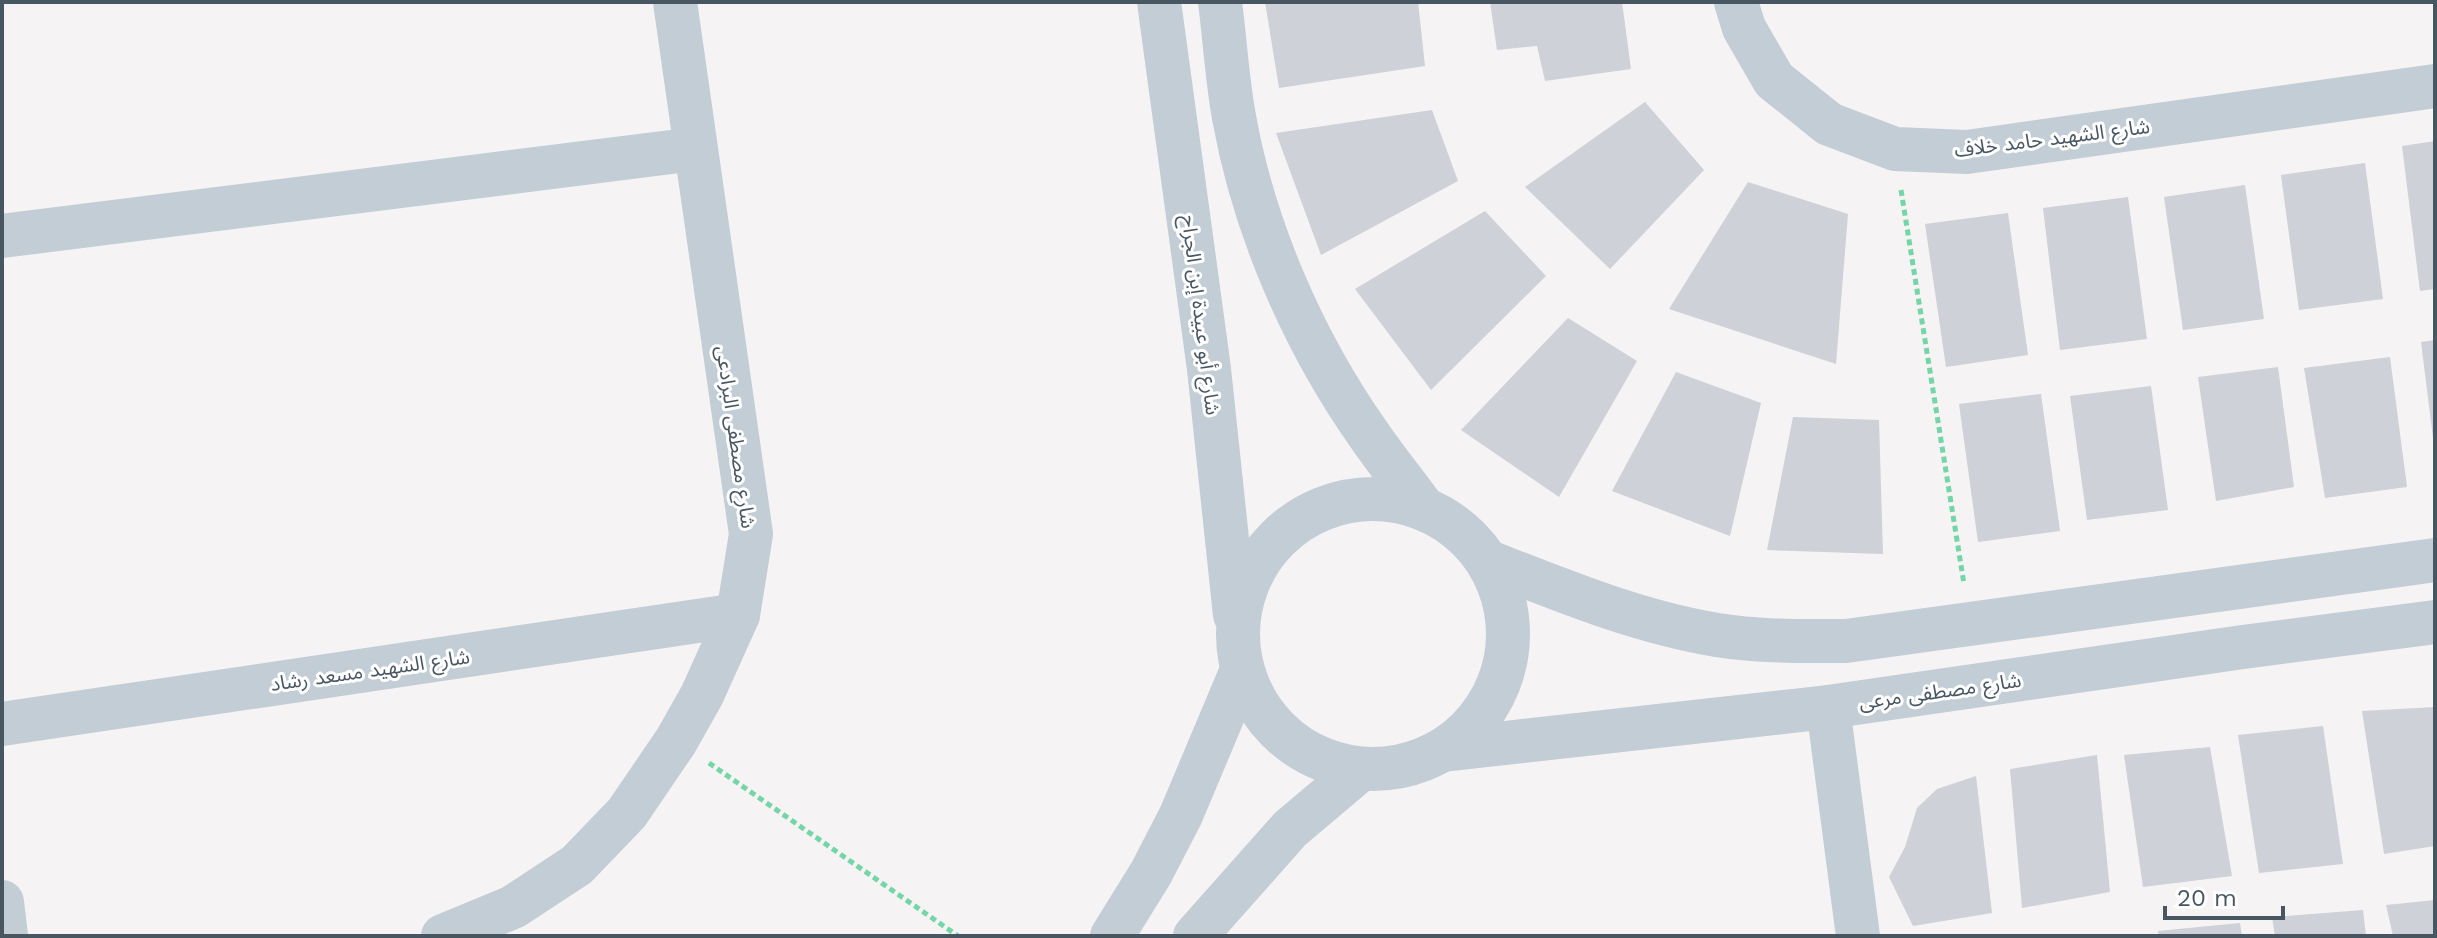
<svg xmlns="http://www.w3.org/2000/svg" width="2437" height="938" viewBox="0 0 2437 938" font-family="'Work Sans','Noto Sans Arabic',sans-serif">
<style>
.building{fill:#ced1d8}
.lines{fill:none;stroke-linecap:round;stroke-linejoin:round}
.path{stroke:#74d5a7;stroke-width:5;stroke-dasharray:6 4;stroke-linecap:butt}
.minor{stroke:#c3cdd5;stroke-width:44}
.labels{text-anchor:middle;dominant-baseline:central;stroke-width:6;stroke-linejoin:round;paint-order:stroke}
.street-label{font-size:20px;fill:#485662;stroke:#fff}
</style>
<rect width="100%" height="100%" fill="#f5f3f3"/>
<g class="building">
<path d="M1265,2h153l7,64 -146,22z"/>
<path d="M1490,2h132l9,67 -86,12 -8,-35 -40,4z"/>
<path d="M1645,102l59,68 -94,99 -85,-82z"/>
<path d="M1432,110l26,71 -137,74 -45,-122z"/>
<path d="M2435,141v148l-15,2 -18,-145z"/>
<path d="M2365,163l18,136 -84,11 -18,-135z"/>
<path d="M1748,182l100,32 -12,150 -167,-55z"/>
<path d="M2245,185l19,134 -81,11 -19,-133z"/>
<path d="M2128,197l19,142 -87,11 -17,-142z"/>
<path d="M1485,211l61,65 -115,114 -76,-101z"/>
<path d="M2008,213l20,142 -82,12 -21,-143z"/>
<path d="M1568,318l69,43 -78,136 -98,-67z"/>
<path d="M2435,340v98h-2l-12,-96z"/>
<path d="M2390,357l17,130 -82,11 -21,-130z"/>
<path d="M2278,367l16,120 -78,14 -18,-124z"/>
<path d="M1676,372l85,31 -31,133 -118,-45z"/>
<path d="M2151,386l17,124 -81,10 -17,-124z"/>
<path d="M2041,394l19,137 -82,11 -19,-138z"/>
<path d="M1793,417l86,3 4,134 -116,-4z"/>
<path d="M2435,707v139l-51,8 -22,-143z"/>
<path d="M2323,726l20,138 -84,9 -21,-138z"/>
<path d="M2210,747l22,129 -89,11 -19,-132z"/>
<path d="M2097,755l13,137 -88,16 -12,-139z"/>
<path d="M1976,776l16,137 -79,13 -24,-49 16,-30 12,-39 20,-19z"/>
<path d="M2435,900v36h-42l-7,-31z"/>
<path d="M2363,910l3,26h-91l-3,-19z"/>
<path d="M2240,923l2,13h-83l-1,-5z"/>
</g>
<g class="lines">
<g class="path">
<path d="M1901,190l63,394"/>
<path d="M709,763l249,173"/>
</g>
<g class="minor">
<path d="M1159,2l50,367 26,246"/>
<path d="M1220,2c5,38 7,77 14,115 20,112 70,226 135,318 17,25 37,49 55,74"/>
<path d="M1736,2l8,26 30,52 55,44 66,25 72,3 468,-66"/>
<path d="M2,236l693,-87"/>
<circle cx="1373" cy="634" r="135"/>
<path d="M1489,562c74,29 149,60 228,73 43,7 85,6 129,6l589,-81"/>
<path d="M1828,707l30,229"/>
<path d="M2,724l736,-109"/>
<path d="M1443,750l385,-43 415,-60 192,-25"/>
<path d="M2,902l4,34"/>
<path d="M443,936l70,-29 64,-42 50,-52 49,-72 26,-46 36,-80 13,-81 -76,-532"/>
<path d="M1112,936l39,-63 30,-58 61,-145"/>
<path d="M1195,936l95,-107 71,-60"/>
</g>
</g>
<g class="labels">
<g class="street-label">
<text transform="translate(2052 138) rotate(-7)">شارع الشهيد حامد خلاف</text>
<text transform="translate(1201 315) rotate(83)">شارع أبو عبيدة إبن الجراح</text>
<text transform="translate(736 437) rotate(82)">شارع مصطفى البرادعى</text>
<text transform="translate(370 670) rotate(-8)">شارع الشهيد مسعد رشاد</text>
<text transform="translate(1940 691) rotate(-8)">شارع مصطفى مرعى</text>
</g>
</g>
<rect width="2437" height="938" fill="none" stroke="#485662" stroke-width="8"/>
<path d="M2165 906v12h118v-12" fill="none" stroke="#485662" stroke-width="4"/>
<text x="2177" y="906" font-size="24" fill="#485662" stroke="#ffffff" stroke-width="6" paint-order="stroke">20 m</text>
</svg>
